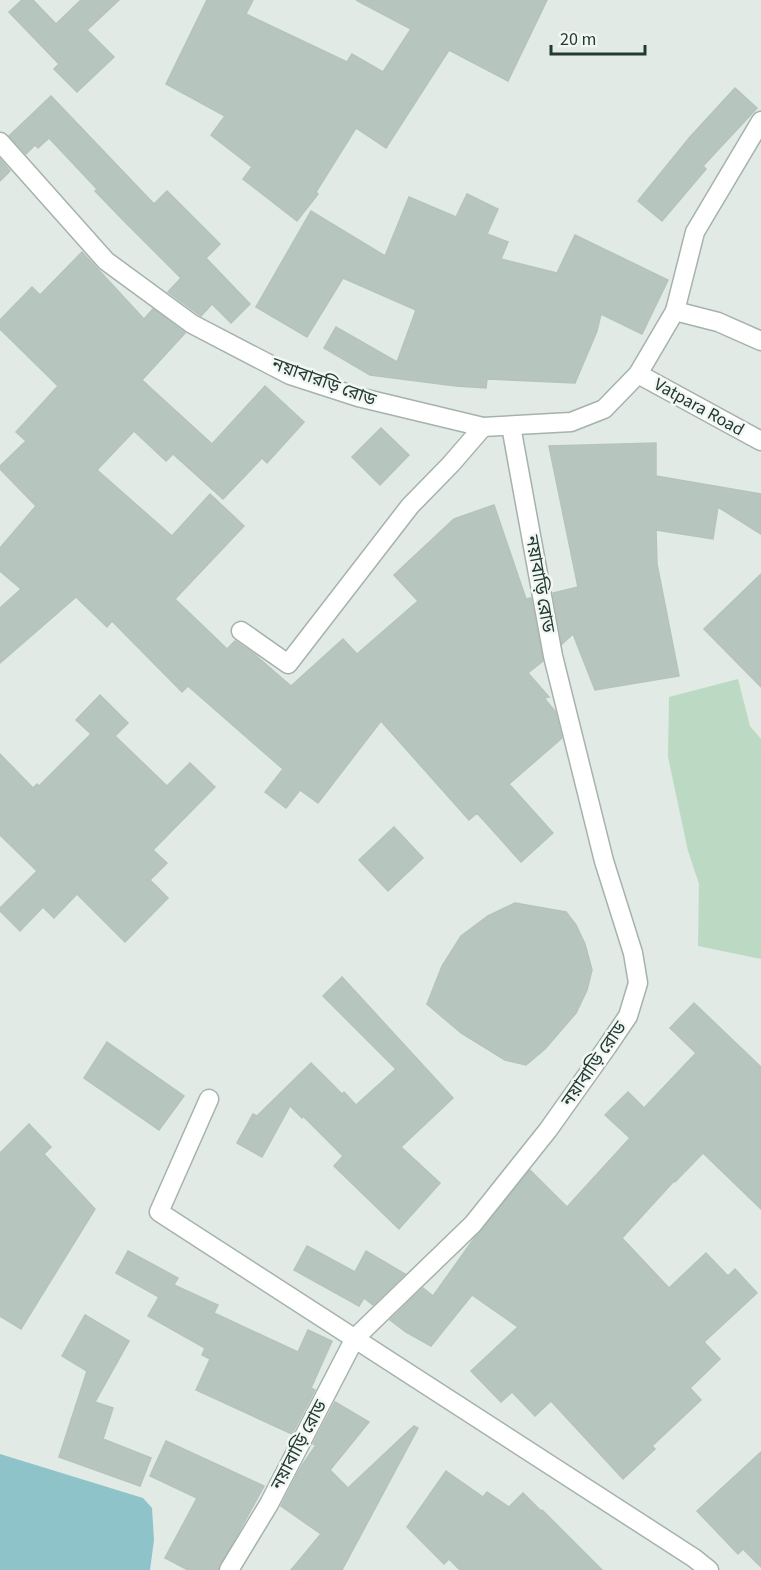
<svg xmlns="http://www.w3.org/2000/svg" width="761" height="1570" viewBox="0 0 761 1570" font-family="'Source Sans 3','Noto Sans Bengali',sans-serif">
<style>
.green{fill:#bcdac3}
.water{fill:#8fc3ca}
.building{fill:#b7c5bf;stroke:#b5c3bd;stroke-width:1.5}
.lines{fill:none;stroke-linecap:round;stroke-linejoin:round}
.minor-casing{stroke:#a5b2ad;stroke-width:21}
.minor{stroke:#fff;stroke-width:18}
.labels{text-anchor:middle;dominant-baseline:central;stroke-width:5;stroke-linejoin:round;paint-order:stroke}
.street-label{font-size:18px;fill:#233a33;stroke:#f2f7f4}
</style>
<rect width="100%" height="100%" fill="#e2eae6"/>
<path class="green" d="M738,679l12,47 11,13v220l-63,-13 1,-62 -11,-33 -20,-94 1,-60z"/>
<path class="water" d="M0,1454l143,44 9,10 2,32 -4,30h-150z"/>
<g class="building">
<path d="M22,0h11l23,24 25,-24h38l-32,30 27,27 -37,35 -23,-23 5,-5 -50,-52z"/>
<path d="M207,0h46l-7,14 101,48 5,-8 31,18 28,-43 -55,-29h191l-39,81 -59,-31 -63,98 -30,-20 -40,64 2,2 -21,27 -54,-42 9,-12 -41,-32 14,-19 -59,-32z"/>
<path d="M735,88l22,20 -54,58 3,3 -44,52 -24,-20 52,-64z"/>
<path d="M51,96l103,108 13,-13 53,53 -14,14 44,46 -19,19 -19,-19 -11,12 -33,-24 13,-14 -59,-59 -27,-28 2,-2 -48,-51 -11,10 -3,-3 -9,9 -17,-18z"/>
<path d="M0,159l10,12 -10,10z"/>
<path d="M467,194l31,15 -11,25 21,8 -7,17 56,14 18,-38 93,45 -26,54 -41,-20 -4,17 -22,52 -88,-4 -1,9 -30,-2 -86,-11 -46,-27 12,-21 61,35 19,-52 -73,-32 -36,59 -51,-30 55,-96 74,45 24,-59 47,20z"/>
<path d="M82,252l62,67 9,-10 32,24 -43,47 70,64 53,-58 39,36 -37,41 -5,-5 -39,41 -50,-45 -7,7 -32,-30 -37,39 75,66 38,-42 34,32 -69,73 52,50 8,-8 18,12 38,33 52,-47 14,15 61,-53 -24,-26 60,-56 40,-14 32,94 5,-1 12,63 -15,12 21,24 -5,1 11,13 7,27 -53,46 44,49 -32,29 -44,-49 -8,7 -88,-99 -63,82 -18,-13 -14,18 -21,-16 18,-23 -95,-83 -6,6 -70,-71 -5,6 -31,-30 -76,66v-55l21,-19 -21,-18v-23l36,-42 -36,-37v-3l26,-25 -10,-9 42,-46 -58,-57v-9l32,-33 8,8z"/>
<path d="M381,428l28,27 -29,30 -28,-28z"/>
<path d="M656,443v33l105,18v40l-43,-27 -5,32 -57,-9 1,34 22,112 -84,14 -22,-56 -11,10 -9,-51 25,-6 -29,-141z"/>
<path d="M761,574v113l-57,-58z"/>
<path d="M100,695l28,28 -13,13 52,50 23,-23 25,24 -62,63 14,13 -17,17 18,18 -43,44 -48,-48 -23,24 -11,-11 -23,24 -20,-20v-3l37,-37 -37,-36v-81l33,34 4,-4 2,2 52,-52 -15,-14z"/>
<path d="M394,827l29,31 -35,33 -29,-31z"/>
<path d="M515,903l51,9 10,13 9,19 7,26 -5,20 -11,23 -31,36 -19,16 -21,-5 -44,-27 -34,-29 15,-38 19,-30 27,-20z"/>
<path d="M342,977l111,121 -52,49 39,36 -41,46 -65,-63 9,-10 -40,-40 -1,2 -12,-12 -28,51 -25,-14 16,-29 4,2 54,-53 31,31 2,-2 12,13 40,-36 -73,-73z"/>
<path d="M694,1003l67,64v142l-58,-56 -28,29 -1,-1 -52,57 47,50 37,-35 22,23 7,-7 22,24 -53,49 16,17 -30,29 11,12 -49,46 3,3 -32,30 -72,-78 -16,15 -23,-24 -11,10 -30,-31 47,-44 -46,-32 -41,51 -25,-14 -16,-12 33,-32 10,8 40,-56 57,-70 37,37 63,-69 -25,-23 23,-23 16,16 52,-55 -26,-25z"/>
<path d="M107,1042l77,54 -25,34 -75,-52z"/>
<path d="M29,1124l22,23 -7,7 51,55 -74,120 -21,-13v-163z"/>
<path d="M307,1246l48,26 11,-21 39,23 -32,31 -9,-7 -5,8 -65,-36z"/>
<path d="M128,1251l50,27 -4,7 44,20 -4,8 84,39 10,-22 24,11 -21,47 4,2 -23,44 -96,-44 14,-31 -8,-4 3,-7 -57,-32 11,-19 -43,-24z"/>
<path d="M85,1315l44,26 -34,61 18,6 -10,31 48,19 -11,28 -81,-29 28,-86 -25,-15z"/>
<path d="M335,1402l34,20 -39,48 18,18 66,-62 4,2 -76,142h-51l30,-36 -40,-28 20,-39 15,-22 -3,-1z"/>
<path d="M166,1441l98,45 -46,84h-30l-23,-12 32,-60 -47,-22z"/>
<path d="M761,1452v115l-18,-18 -5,5 -41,-43z"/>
<path d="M446,1471l37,26 4,-5 22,15 14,-14 18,18 1,-1 60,60h-142l-11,-11 -5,5 -37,-37z"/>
</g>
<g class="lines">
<g class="minor-casing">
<g id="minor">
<path d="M0,142l106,119 86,63 98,51 68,22 125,30 88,-5 33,-13 34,-35 37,-63 20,-79 66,-111"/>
<path d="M675,311l43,11 43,19"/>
<path d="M638,374l123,67"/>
<path d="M241,631l47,33 122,-158 41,-42 32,-37"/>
<path d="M209,1099l-50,113 535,346 15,12"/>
<path d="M229,1570l40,-66 86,-166 118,-114 75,-94 59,-83 21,-31 10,-33 -5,-30 -29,-92 -51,-205 -42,-230"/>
</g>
</g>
<use href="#minor" class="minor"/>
</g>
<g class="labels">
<g class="street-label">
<text transform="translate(324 382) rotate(20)">নয়াবারড়ি রোড</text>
<text transform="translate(699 407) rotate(29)">Vatpara Road</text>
<text transform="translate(540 584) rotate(80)">নয়াবাড়ি রোড</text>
<text transform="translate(594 1064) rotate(-55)">নয়াবাড়ি রোড</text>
<text transform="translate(299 1445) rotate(-62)">নয়াবাড়ি রোড</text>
</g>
</g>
<path d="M551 45v9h94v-9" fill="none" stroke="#233a33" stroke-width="3"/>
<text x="560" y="45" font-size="18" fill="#233a33" stroke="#f2f7f4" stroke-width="4.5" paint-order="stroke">20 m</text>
</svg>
